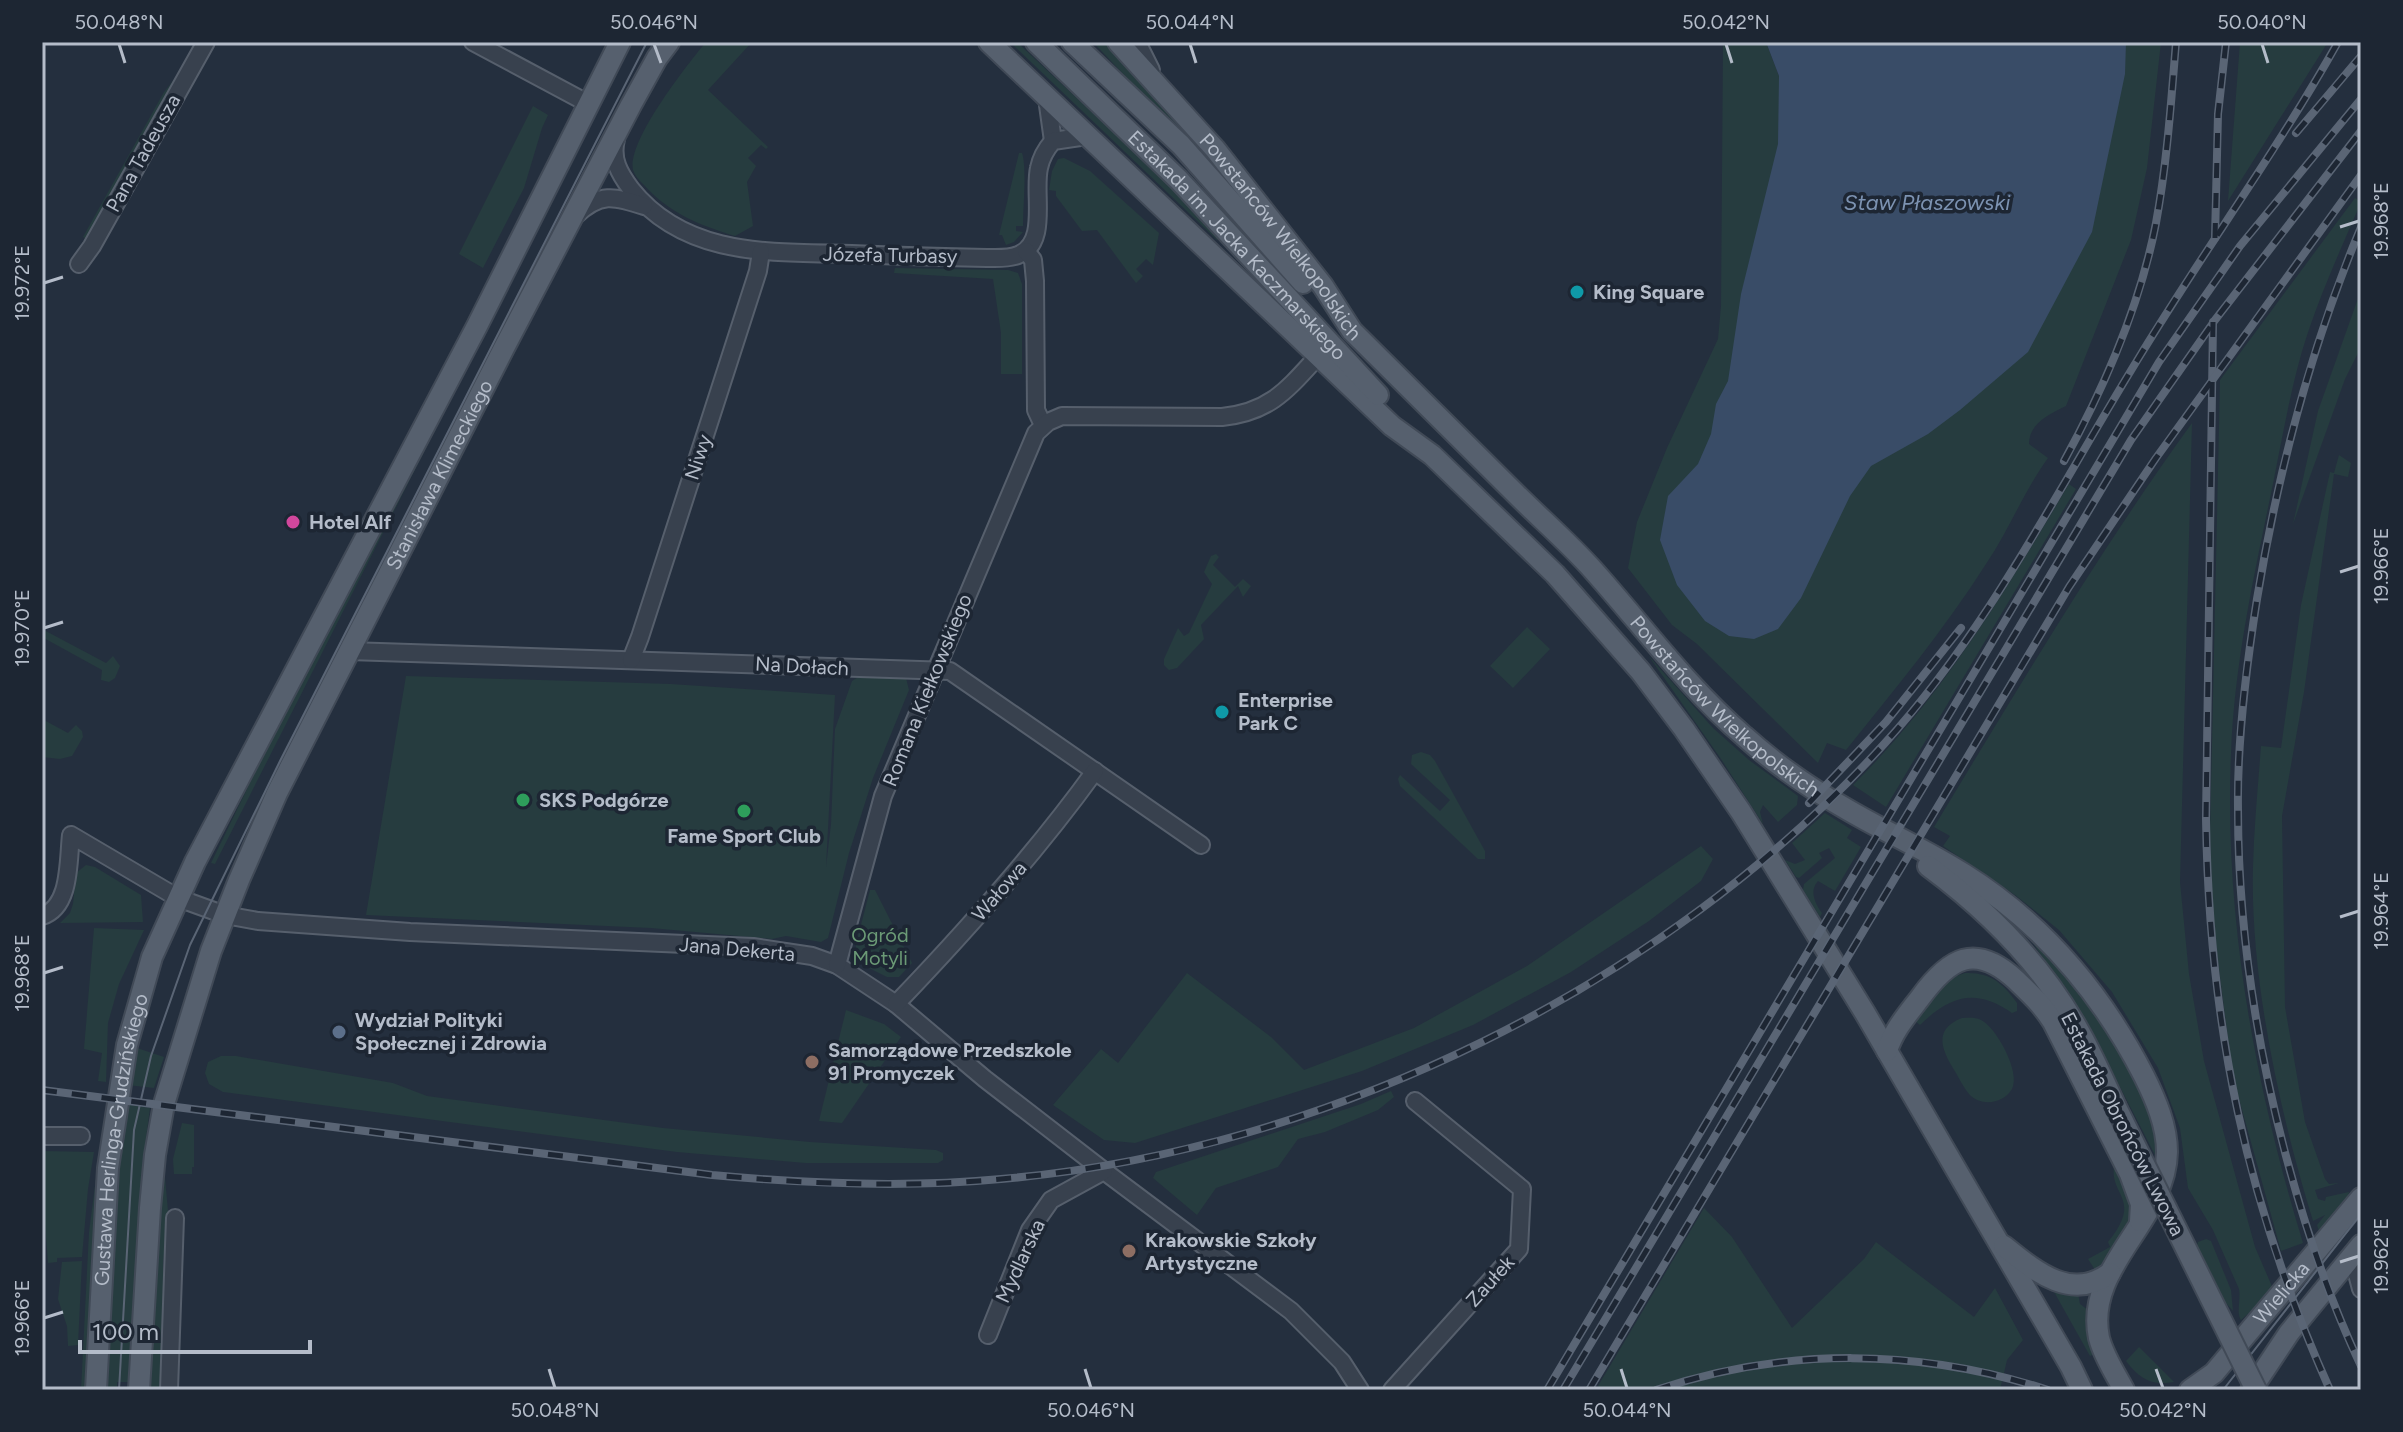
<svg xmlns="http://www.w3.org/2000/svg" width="2403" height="1432" viewBox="0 0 2403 1432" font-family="Figtree,sans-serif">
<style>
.green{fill:#263c3f}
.water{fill:#394c67}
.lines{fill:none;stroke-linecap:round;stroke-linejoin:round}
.minor-casing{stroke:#565f6c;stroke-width:20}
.major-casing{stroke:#414a57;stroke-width:24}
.minor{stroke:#38414e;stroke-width:16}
.major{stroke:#56606e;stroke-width:20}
.tram{stroke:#5a6575;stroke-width:2}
.rail-casing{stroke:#5a6575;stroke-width:8}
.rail{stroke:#1d2633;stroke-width:5;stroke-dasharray:15;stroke-linecap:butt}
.major-bridge-casing{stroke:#414a57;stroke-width:24;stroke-linecap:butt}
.major-bridge{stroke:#56606e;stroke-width:20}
.ticks{fill:none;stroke:#b4bcc9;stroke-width:3}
.culture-dot{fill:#0f9aa8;stroke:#1d2633;stroke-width:3}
.hotel-dot{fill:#d1479c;stroke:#1d2633;stroke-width:3}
.leisure-dot{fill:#2e9e5b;stroke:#1d2633;stroke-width:3}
.service-dot{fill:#5c6f8a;stroke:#1d2633;stroke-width:3}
.education-dot{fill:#8d6e63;stroke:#1d2633;stroke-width:3}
.labels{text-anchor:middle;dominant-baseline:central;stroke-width:7;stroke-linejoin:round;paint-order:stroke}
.street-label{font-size:20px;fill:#b4bcc9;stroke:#1d2633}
.poi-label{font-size:20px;font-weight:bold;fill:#b4bcc9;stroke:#1d2633;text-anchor:start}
.park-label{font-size:20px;fill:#6b9a76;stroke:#1d2633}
.water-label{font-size:22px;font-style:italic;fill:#7c92b1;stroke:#1d2633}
.neatline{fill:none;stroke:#b4bcc9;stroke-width:3}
.ticks-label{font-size:20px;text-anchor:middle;fill:#b4bcc9}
</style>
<rect width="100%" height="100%" fill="#242f3e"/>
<g class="green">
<path d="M630,42h2l-417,822 -4,-1 106,-218z"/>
<path d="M706,42h46l-44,48 60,57 -2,2 -5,-4 -13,13 8,8 -9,16 6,44 -18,10c-36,-11 -66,-23 -91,-51 -5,-5 -9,-9 -11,-15 -6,-29 54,-105 73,-128z"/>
<path d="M1010,42h7l147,138 55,58 -2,2z"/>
<path d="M1093,42h11l138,154 -2,2z"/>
<path d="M1723,42h43l13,34 331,-34h51l-14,126 -16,72 -65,166c-16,8 -37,17 -37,38l19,14c-24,33 -39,72 -62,106 -42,66 -91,125 -140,186l-19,-7 -9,20 -121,-119 -25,-19 -44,-57 9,-46 30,-74 51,-109 3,-33z"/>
<path d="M2240,42h88l-100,159z"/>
<path d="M176,77l2,1 -90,162 -5,-3 81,-145z"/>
<path d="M533,106l15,9 -6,13 -18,60 -41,80 -24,-14z"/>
<path d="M1019,153h3c5,14 1,54 1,73h-7v5l7,1 -9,10 -8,3 -4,-10h-3z"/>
<path d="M1064,158l26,13 69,62 -6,32 -7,-6 -10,10 7,7 -7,7 -39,-53 -15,1 -26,-35v-5l-7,-1 3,-19 6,-12z"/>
<path d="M2355,198l6,4c-23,54 -48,107 -63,164 -12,46 -20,95 -30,142 -17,81 -34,163 -37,246 -7,165 24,332 72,489l-22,8 -48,-174 -20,-154 -3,-89 10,-454z"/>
<path d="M895,268l113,2 10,3 4,11v90h-21v-41l-8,-54 -99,-6z"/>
<path d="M2361,290v57l-16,32 -52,145 25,-113z"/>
<path d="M2192,423l-12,459 9,92 15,87 51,186 19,44 -33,29c-5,-7 0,-21 -2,-31l-26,-59 -25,-42 -8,-60 -22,-60 -46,-76 -53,-62 -44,-35 -72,-49 7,-10 -16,-9c83,-137 164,-274 258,-404z"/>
<path d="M2339,455l12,8 -3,14 -14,-3 -30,218 -22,124 3,191 20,115 20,57 4,5 10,-1 -24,7 3,9 7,2 1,-4 23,-5 -1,8 -28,34 -3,-9 8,-10 -12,6c-33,-107 -63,-242 -60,-354 1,-40 5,-81 8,-121l20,2 20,-143 29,-133 4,1z"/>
<path d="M2069,484l7,5 -190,318 -33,-22c89,-88 152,-193 216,-301z"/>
<path d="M1216,554l3,3 -6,8 22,22 8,-8 8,7 -8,11 -5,-11 -37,39 3,14 -27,29 -8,2 -5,-5v-6l14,-31 6,8 5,-3 23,-49 -8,-12 7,-16z"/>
<path d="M1527,627l23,22 -37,39 -23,-22z"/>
<path d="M42,629l64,34 7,-7 7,10 -5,12 -6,4 -8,-2 1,-10 -60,-33z"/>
<path d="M1648,655l65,73 36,32 49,36 -1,9 -19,17 -15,-17 -3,7 3,12 -42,-65z"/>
<path d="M863,674l38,2 5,2 3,12 -36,88 -24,75 -21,85 -7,4 -35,-6 -14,3 -121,-11 -285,-13 40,-239 265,8 164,11 -9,172 5,-43 4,-95 17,-48z"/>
<path d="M42,719l26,14 8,-8 6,6 1,6 -11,19 -12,3 -18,-2z"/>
<path d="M1421,752l9,3 5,6 50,90v8h-7l-78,-73 -2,-7 2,-4 40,36 10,-11 -39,-36 1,-9z"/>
<path d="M1825,813l27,17 -5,8 14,9 -26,44 -17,-10c-9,10 -3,22 4,32l-2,4 -17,-27 1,-6 31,-26 -6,-10 -10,5 3,5 -23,20 -3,-1 -11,-17 10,4 10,-4 -13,-17z"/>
<path d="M1701,846l12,13 -12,22 -52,40 -78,51 -98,53 -111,46 -227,72 -31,-3 -51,-35 48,-56 17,14 69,-90 84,64 33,33 110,-42 113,-62z"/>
<path d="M86,865l9,2 46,28 2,27 -83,1 10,-10 3,-9 3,-31z"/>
<path d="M870,890h5l37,73 -13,14h-12l-24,-12 -7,-9v-12z"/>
<path d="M94,928l50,2 -25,54 -11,39 -2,59 -8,-1 4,-28 -18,-4z"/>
<path d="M2032,942c46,42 131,150 124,215l-74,-144z"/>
<path d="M1965,973c25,-1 38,10 52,30v8l-5,2c-36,-25 -61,-18 -92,12l-6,-5c14,-20 26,-40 51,-47z"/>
<path d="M846,1010l38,14 17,13 -59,86 -23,-2z"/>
<path d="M1962,1018c7,0 13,-1 19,2 15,7 40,52 31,69 -9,15 -31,18 -43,5 -5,-6 -9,-14 -13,-21 -13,-21 -25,-43 6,-55z"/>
<path d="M134,1047l30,10 -10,31 -27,-3z"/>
<path d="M221,1056h15l157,27 34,13 236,32 147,14 126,8 7,3v7l-5,3h-132l-129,-11 -454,-60 -14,-8 -4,-11 3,-11z"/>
<path d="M1391,1091l3,6 -16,13 -53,22 -27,7 -20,28 -62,21 -19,27 -44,-37 3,-6 205,-68z"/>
<path d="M124,1104l26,4 -7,53 -13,221h-13v8h-11l10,-205z"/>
<path d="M182,1123l12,2v42h-2v7h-18l-1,-15z"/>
<path d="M42,1151l52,1 -6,37 -6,68 -25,1v4l-9,1 -6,-75z"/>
<path d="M2115,1161c6,13 16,29 17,43 3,25 -20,50 -35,69l-9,-14 22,-12 -2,-5c37,-46 -2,-45 7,-81z"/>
<path d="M164,1166l4,45 -5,53v80l-4,46h-10l6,-114z"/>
<path d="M97,1170l-10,220h-6l8,-158z"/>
<path d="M1704,1208l28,29 60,91 72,-69 12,-17 98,75 21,-29 28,52 -16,20 -7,30h-398l-4,-4z"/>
<path d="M2206,1239l5,2 20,49 2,21 -15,-17 -22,-45 2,-7z"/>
<path d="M82,1261l-4,84 -10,1 -1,-20 -9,-27 4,-37z"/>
<path d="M2053,1290l25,3 2,11 8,6v20l6,24 -4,2z"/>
<path d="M2139,1347l35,35c-23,4 -34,-3 -48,-21z"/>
</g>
<path class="water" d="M1766,42h360l-1,32 -33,158 -64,120 -68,58 -32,24 -57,32 -21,30 -49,102 -23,31 -24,10 -25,-3 -24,-15 -28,-36 -17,-45 8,-44 30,-32 13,-30 5,-30 12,-23 13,-87 37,-150 1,-68z"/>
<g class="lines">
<g class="minor-casing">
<g id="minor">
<path d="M473,42l116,62"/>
<path d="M1137,42l14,28"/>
<path d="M1047,98l6,43"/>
<path d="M616,139c-5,20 3,34 15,50 55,69 141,63 221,65 45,2 90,3 135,4 10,0 22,1 31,-3 31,-12 15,-61 21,-87 2,-10 7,-19 14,-27l34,-5"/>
<path d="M575,216c25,-24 39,-20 69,-10"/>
<path d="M1026,251l7,9 2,21 1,129 7,15"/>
<path d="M79,264l13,-18 114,-204"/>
<path d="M349,651l601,20 251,174"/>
<path d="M631,660l9,-23 118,-366 3,-19"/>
<path d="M42,916c29,-9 26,-55 29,-81l107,63 47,17 33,6 152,11 343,15 59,9 25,9 59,39 89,75 119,92 187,140 51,51 18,28"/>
<path d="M837,965l46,-169 153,-363 12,-11 14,-6 160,1c48,-5 65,-27 96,-61"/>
<path d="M896,1004c71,-74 139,-150 199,-233"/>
<path d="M42,1136h39"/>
<path d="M2361,1249l-4,25 4,15"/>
<path d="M988,1335l42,-105 21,-30 53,-29"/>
<path d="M169,1390l6,-172"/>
<path d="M1392,1390l127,-141 3,-60 -107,-88"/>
</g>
</g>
<g class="major-casing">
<g id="major">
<path d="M989,42l403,384 40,29 123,119 86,98 43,57 57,83 124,201 206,354 11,23"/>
<path id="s1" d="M1036,42l143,138 199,215"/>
<path d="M1072,42l109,103 122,138"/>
<path id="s2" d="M1118,42l97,107 108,137 29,45c54,54 109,108 164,163 25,25 53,49 77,76 50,56 94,117 151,166 30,27 64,51 99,71 40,24 82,42 121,67 78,49 138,120 180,202 12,24 23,50 23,76 -1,70 -83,114 -68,186 5,19 16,35 25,52"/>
<path d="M1928,866c62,46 115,99 152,167 13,23 24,48 35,72"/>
<path d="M1887,1051c6,-20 20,-36 33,-53 29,-40 55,-56 96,-18 15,15 25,23 37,42l77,152 11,30 -1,17"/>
<path d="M2004,1246c31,25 67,56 106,27"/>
<path id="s3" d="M96,1390l12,-222 19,-123 25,-88 43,-95 282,-536 143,-284"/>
<path id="s4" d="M139,1390l11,-182 5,-53 9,-51 47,-153 28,-71 38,-87 227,-445 127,-243 26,-47 12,-16"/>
<path id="s5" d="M2190,1390l24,-17 147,-175"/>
<path d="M2251,1390l38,-57 72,-88"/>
</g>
</g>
<use href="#minor" class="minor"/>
<use href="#major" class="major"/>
<g class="tram">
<path d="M119,1390l15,-260 17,-74 39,-111 90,-184 367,-719"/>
<path d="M2223,1390l138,-176"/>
</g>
<g class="rail-casing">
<g id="rail">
<path d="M2296,133l65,-77"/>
<path d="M2361,227c-50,120 -83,244 -104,372 -11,69 -20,140 -19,210 0,117 18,234 48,347 19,71 43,143 75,210"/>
<path d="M2215,238l3,-124 8,-72"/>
<path d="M2213,322l-7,497c3,205 40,384 124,571"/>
<path d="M2064,461c40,-73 76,-155 92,-238 11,-60 15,-120 20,-181"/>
<path d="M1809,803l77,-81 75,-94"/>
<path d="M42,1090l670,85c97,9 193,13 289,4 326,-28 664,-193 884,-436 104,-114 173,-254 253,-384 65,-107 139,-208 200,-317"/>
<path d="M1547,1390l612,-1028 81,-116 121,-147"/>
<path d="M1563,1390l568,-950 84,-120 146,-189"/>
<path d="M1589,1390l480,-803 87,-129 205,-283"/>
<path d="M1656,1390c128,-43 264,-42 392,0"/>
</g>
</g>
<use href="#rail" class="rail"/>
<g class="major-bridge-casing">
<path id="major-bridge" d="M2115,1105l141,285"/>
</g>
<use href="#major-bridge" class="major-bridge"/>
</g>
<path class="ticks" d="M119,44l6,19M654,44l7,19M1190,44l6,19M1726,44l6,19M2262,44l6,19M2340,227l19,-6M44,283l19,-6M2340,572l19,-6M44,628l19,-6M2340,917l19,-6M44,973l19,-6M2340,1262l19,-6M44,1318l19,-6M549,1369l6,19M1085,1369l6,19M1621,1369l6,19M2156,1369l7,19"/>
<g class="culture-dot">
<circle cx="1577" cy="292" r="8"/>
<circle cx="1222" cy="712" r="8"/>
</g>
<circle class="hotel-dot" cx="293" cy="522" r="8"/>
<g class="leisure-dot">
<circle cx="523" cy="800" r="8"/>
<circle cx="744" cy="811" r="8"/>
</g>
<circle class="service-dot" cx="339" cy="1032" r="8"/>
<g class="education-dot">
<circle cx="812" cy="1062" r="8"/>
<circle cx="1129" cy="1251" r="8"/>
</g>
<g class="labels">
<g class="street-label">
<text transform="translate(143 153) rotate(-61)">Pana Tadeusza</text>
<text stroke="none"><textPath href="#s2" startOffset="254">Powstańców Wielkopolskich</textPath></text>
<text stroke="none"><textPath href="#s1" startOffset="286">Estakada im. Jacka Kaczmarskiego</textPath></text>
<text transform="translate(890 255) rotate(1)">Józefa Turbasy</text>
<text transform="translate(698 457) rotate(-72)">Niwy</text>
<text stroke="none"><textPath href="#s4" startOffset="976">Stanisława Klimeckiego</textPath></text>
<text transform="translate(802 666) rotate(3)">Na Dołach</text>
<text transform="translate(927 690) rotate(-68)">Romana Kiełkowskiego</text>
<text stroke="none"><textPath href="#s2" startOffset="902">Powstańców Wielkopolskich</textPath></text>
<text transform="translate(999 891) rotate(-49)">Wałowa</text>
<text transform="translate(737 949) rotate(5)">Jana Dekerta</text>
<text transform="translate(2123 1124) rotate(63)">Estakada Obrońców Lwowa</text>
<text stroke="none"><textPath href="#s3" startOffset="252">Gustawa Herlinga-Grudzińskiego</textPath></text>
<text transform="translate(1020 1261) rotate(-65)">Mydlarska</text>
<text transform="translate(1490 1281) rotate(-48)">Zaułek</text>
<text stroke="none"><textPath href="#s5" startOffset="134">Wielicka</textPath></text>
</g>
<g class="poi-label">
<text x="1593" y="292">King Square</text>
<text x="309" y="522">Hotel Alf</text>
<text x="1238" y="700">Enterprise<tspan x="1238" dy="23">Park C</tspan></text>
<text x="539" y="800">SKS Podgórze</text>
<text x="744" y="836" text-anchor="middle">Fame Sport Club</text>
<text x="355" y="1020">Wydział Polityki<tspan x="355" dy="23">Społecznej i Zdrowia</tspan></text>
<text x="828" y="1050">Samorządowe Przedszkole<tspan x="828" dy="23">91 Promyczek</tspan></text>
<text x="1145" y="1240">Krakowskie Szkoły<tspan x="1145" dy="23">Artystyczne</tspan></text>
</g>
<g class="park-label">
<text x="880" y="935">Ogród<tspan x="880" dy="23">Motyli</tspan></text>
</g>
<g class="water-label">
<text x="1927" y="202">Staw Płaszowski</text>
</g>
</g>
<rect width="2403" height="1432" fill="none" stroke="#1d2633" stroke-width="88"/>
<path d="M80 1340v12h230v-12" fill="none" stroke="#b4bcc9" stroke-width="4"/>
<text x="92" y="1340" font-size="24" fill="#b4bcc9" stroke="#1d2633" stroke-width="6" paint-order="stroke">100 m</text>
<rect x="44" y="44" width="2315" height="1344" class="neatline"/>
<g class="ticks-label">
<text x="119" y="29">50.048°N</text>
<text x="654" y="29">50.046°N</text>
<text x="1190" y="29">50.044°N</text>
<text x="1726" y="29">50.042°N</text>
<text x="2262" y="29">50.040°N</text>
<text transform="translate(2381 221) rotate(-90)" y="7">19.968°E</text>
<text transform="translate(22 283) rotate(-90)" y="7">19.972°E</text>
<text transform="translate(2381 566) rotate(-90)" y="7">19.966°E</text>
<text transform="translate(22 628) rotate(-90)" y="7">19.970°E</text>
<text transform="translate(2381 911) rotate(-90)" y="7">19.964°E</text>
<text transform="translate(22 973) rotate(-90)" y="7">19.968°E</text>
<text transform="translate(2381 1256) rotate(-90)" y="7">19.962°E</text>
<text transform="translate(22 1318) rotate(-90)" y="7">19.966°E</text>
<text x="555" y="1417">50.048°N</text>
<text x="1091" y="1417">50.046°N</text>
<text x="1627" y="1417">50.044°N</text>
<text x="2163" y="1417">50.042°N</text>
</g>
</svg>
